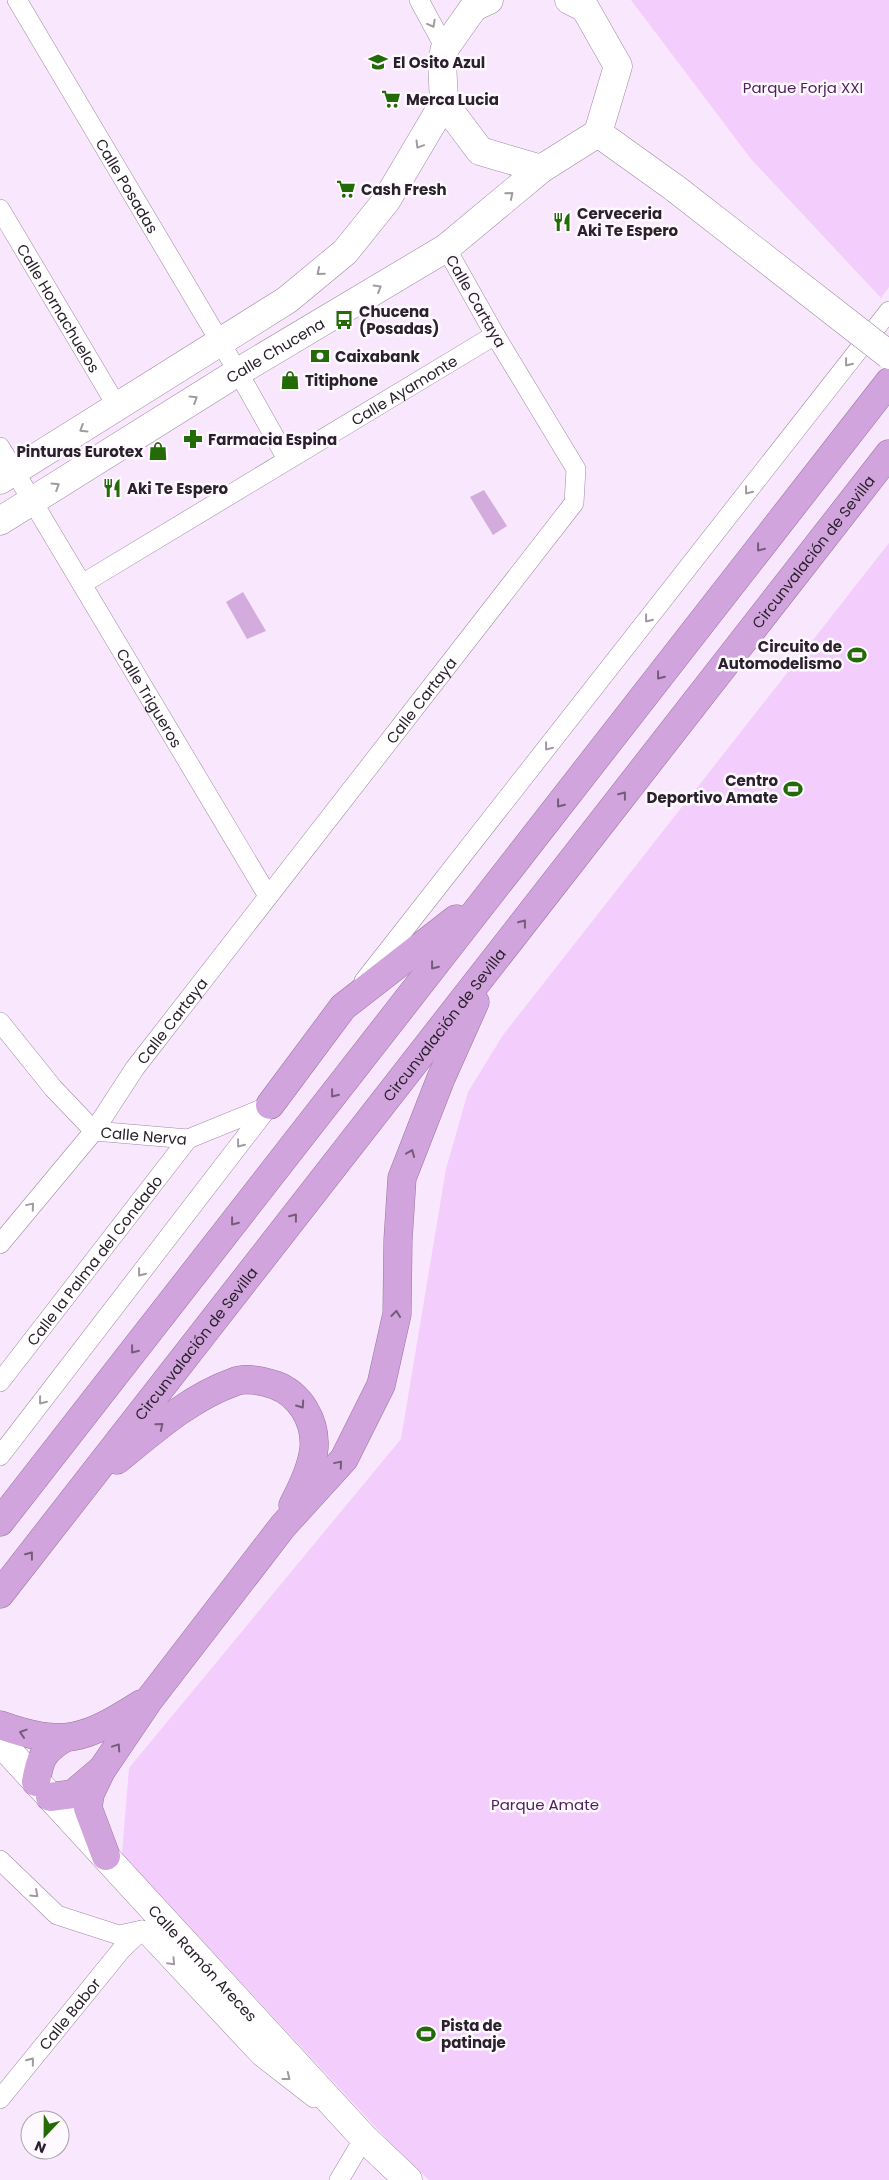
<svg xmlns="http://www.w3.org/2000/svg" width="889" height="2180" viewBox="0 0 889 2180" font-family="Poppins,sans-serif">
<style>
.green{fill:#f3cefc}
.water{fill:#d3acdd}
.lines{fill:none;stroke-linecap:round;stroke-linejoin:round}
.street-casing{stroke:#9e89a3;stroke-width:20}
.secondary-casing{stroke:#9e89a3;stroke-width:29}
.highway-casing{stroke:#97769f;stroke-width:29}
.street{stroke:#fff;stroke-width:19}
.secondary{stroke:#fff;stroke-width:28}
.highway{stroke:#d2a4dd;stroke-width:28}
.secondary-bridge-casing{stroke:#9e89a3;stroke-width:29;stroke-linecap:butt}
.secondary-bridge{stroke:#fff;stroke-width:28}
.oneway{stroke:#9f9ba0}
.oneway2{stroke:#765c7c}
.labels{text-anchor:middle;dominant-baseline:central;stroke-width:5;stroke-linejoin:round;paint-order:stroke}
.poi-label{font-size:15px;font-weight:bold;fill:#2a212c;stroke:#fef9ff;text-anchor:start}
.park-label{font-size:15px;fill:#50215b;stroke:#fef9ff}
.street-label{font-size:15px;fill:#2a212c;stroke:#fef9ff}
</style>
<rect width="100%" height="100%" fill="#f9e7fd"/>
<g class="green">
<path d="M631,0h258v287l-8,11 -130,-139z"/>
<path d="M889,543v1637h-460l-33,-31 -274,-295 7,-86 272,-329 45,-270 22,-77 35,-57z"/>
</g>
<g class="water">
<path d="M484,490l23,36 -14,9 -23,-38z"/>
<path d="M243,592l23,39 -19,8 -21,-37z"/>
</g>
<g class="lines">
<g class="street-casing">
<g id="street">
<path id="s1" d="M17,0l221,372 49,87"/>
<path d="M419,0l26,48"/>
<path id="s2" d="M0,209l118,199"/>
<path id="s3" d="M0,447l268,449"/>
<path id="s4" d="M82,584l413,-249"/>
<path d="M364,981l525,-670"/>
<path id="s5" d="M0,1022l53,66 41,43 94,8 81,-33"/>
<path id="s6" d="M0,1244l94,-113 41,-63 439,-565 2,-34 -81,-134 -49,-87"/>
<path id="s7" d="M0,1382l188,-243"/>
<path d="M0,1456l270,-351"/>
<path d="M0,1860l57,55 62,20 23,-5 118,126 54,42"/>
<path id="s8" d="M0,2099l122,-150 20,-19"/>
<path d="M339,2180l25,-42 -9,-8"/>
</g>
</g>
<g class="secondary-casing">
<g id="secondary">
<path d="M489,0l-15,7 -29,41 -3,13 2,42 36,48 61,18 57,-36 20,-67 -33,-58 -16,-8"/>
<path d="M598,133l78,56"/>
<path d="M0,480l287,-180 58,-48 41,-51 58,-98"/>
<path id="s9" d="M0,521l238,-149 208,-124 95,-79"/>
<path id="s10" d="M0,1742l364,396 44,42"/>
</g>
</g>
<g class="highway-casing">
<g id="highway">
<path d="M270,1105l73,-98 113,-88"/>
<path d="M117,1460c36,-29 72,-62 117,-78 11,-5 29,-1 41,3 25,9 41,36 39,63 -2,20 -12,40 -21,57"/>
<path d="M0,1522l889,-1140"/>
<path id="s11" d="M0,1594l889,-1140"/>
<path d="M0,1725c64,23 86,14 141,-21"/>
<path d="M36,1782c4,-23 6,-30 27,-43"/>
<path d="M50,1797l23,-3 27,-23"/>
<path d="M106,1856l-18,-48 2,-14 11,-23 48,-71 134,-174 61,-67 37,-74 16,-71 1,-74 4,-62 39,-100 34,-76"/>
</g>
</g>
<use href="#street" class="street"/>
<use href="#secondary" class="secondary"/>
<use href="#highway" class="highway"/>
<g class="secondary-bridge-casing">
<path id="secondary-bridge" d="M676,189l213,166"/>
</g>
<use href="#secondary-bridge" class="secondary-bridge"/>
</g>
<defs><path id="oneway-chevron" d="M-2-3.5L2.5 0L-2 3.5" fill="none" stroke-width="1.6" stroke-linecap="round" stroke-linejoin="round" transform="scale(1.25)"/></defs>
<g class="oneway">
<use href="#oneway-chevron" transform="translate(432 24) rotate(61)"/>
<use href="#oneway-chevron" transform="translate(419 145) rotate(121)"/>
<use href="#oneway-chevron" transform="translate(510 195) rotate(-40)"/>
<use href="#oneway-chevron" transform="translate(320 272) rotate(140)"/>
<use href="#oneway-chevron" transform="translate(378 288) rotate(-31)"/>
<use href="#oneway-chevron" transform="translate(848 363) rotate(128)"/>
<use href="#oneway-chevron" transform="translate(194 399) rotate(-32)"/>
<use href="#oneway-chevron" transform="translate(83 429) rotate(148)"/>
<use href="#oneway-chevron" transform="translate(56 486) rotate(-32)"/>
<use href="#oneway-chevron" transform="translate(748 491) rotate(128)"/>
<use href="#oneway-chevron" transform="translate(648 619) rotate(128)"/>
<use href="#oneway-chevron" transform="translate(548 747) rotate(128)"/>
<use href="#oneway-chevron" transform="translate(240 1144) rotate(128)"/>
<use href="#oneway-chevron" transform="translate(31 1206) rotate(-50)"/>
<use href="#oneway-chevron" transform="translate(141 1273) rotate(128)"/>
<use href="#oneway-chevron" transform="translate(42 1401) rotate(128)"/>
<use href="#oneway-chevron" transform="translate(35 1894) rotate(43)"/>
<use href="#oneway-chevron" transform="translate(172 1962) rotate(47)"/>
<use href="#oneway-chevron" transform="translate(31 2061) rotate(-51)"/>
<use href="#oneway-chevron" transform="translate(287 2077) rotate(38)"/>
</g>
<g class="oneway2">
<use href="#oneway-chevron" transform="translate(760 548) rotate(128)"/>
<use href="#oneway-chevron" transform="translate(660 676) rotate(128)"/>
<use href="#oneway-chevron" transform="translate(623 795) rotate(-52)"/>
<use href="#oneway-chevron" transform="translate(560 804) rotate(128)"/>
<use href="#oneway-chevron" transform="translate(523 923) rotate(-52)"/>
<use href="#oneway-chevron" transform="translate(434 966) rotate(128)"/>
<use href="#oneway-chevron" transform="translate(334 1094) rotate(128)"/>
<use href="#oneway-chevron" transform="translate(411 1153) rotate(-68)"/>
<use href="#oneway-chevron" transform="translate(294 1217) rotate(-52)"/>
<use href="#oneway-chevron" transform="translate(234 1222) rotate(128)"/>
<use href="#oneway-chevron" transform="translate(396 1314) rotate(-84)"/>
<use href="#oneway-chevron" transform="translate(134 1350) rotate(128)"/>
<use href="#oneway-chevron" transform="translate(301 1405) rotate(55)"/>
<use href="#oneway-chevron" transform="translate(160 1426) rotate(-39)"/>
<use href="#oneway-chevron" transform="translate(339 1464) rotate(-50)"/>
<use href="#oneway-chevron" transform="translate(30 1555) rotate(-52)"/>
<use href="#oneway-chevron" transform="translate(23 1733) rotate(-162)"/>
<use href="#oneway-chevron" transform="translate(117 1747) rotate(-56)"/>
</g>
<defs>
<g id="school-bare" transform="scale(1.5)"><path d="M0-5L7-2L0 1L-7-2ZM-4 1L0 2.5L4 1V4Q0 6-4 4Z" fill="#226b07" stroke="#fef9ff" stroke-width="2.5" paint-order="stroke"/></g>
<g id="supermarket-bare" transform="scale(1.5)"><path d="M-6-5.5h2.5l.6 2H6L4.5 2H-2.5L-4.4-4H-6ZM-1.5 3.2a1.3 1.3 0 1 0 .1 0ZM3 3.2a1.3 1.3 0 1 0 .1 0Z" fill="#226b07" stroke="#fef9ff" stroke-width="2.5" paint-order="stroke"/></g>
<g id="restaurant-bare" transform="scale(1.5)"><path d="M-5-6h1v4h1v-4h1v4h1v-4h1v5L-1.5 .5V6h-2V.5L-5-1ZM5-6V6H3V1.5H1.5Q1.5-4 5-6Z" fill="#226b07" stroke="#fef9ff" stroke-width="2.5" paint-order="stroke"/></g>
<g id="bus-bare" transform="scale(1.5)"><path d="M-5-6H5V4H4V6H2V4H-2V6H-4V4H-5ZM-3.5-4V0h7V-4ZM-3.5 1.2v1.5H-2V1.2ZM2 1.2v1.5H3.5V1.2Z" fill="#226b07" stroke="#fef9ff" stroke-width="2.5" paint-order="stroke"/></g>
<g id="bank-bare" transform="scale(1.5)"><path d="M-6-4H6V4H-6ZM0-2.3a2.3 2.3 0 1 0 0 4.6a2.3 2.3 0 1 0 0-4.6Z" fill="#226b07" stroke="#fef9ff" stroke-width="2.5" paint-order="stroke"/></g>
<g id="shop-bare" transform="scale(1.5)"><path d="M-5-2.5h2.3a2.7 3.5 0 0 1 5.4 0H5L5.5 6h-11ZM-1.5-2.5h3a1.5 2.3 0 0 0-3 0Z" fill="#226b07" stroke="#fef9ff" stroke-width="2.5" paint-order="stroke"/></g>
<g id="pharmacy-bare" transform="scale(1.5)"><path d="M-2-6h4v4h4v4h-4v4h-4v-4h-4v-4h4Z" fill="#226b07" stroke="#fef9ff" stroke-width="2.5" paint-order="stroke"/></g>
<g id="stadium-bare" transform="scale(1.5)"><path d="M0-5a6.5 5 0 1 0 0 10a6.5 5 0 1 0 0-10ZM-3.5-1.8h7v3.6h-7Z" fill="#226b07" stroke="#fef9ff" stroke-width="2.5" paint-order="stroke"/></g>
</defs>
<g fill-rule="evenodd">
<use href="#school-bare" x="378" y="62"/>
<use href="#supermarket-bare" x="391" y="99"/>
<use href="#supermarket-bare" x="346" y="189"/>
<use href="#restaurant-bare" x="562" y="222"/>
<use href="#bus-bare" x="344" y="320"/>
<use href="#bank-bare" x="320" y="356"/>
<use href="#shop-bare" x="290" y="380"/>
<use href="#pharmacy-bare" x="193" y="439"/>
<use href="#shop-bare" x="158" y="451"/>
<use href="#restaurant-bare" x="112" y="488"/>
<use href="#stadium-bare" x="857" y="655"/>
<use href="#stadium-bare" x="793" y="789"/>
<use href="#stadium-bare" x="426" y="2034"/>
</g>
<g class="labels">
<g class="poi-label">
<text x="393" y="62">El Osito Azul</text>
<text x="406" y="99">Merca Lucia</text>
<text x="361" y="189">Cash Fresh</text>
<text x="577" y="213">Cerveceria<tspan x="577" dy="17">Aki Te Espero</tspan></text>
<text x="359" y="311">Chucena<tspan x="359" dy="17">(Posadas)</tspan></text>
<text x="335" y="356">Caixabank</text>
<text x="305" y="380">Titiphone</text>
<text x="208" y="439">Farmacia Espina</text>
<text x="143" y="451" text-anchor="end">Pinturas Eurotex</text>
<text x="127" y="488">Aki Te Espero</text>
<text x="842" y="646" text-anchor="end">Circuito de<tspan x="842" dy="17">Automodelismo</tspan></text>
<text x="778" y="780" text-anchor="end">Centro<tspan x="778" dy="17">Deportivo Amate</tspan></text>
<text x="441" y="2025">Pista de<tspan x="441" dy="17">patinaje</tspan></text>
</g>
<g class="park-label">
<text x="803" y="87">Parque Forja XXI</text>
<text x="545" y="1804">Parque Amate</text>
</g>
<g class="street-label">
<text stroke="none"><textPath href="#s1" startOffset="216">Calle Posadas</textPath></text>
<text transform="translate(476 301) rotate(60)">Calle Cartaya</text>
<text stroke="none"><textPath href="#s2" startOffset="115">Calle Hornachuelos</textPath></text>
<text stroke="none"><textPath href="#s9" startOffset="324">Calle Chucena</textPath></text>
<text stroke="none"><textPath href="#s4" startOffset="376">Calle Ayamonte</textPath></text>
<text stroke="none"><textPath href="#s11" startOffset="1322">Circunvalación de Sevilla</textPath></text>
<text stroke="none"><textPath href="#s3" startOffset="292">Calle Trigueros</textPath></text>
<text stroke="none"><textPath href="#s6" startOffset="688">Calle Cartaya</textPath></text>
<text stroke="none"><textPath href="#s6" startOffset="282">Calle Cartaya</textPath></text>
<text stroke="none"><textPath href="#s11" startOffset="722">Circunvalación de Sevilla</textPath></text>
<text stroke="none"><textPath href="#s5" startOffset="194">Calle Nerva</textPath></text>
<text stroke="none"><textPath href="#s7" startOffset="154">Calle la Palma del Condado</textPath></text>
<text stroke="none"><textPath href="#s11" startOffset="318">Circunvalación de Sevilla</textPath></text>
<text stroke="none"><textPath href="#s10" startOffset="300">Calle Ramón Areces</textPath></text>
<text stroke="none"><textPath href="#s8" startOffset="110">Calle Babor</textPath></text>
</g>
</g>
<g transform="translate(45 2135) rotate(202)"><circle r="24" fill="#fef9ff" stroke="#a9a3ab"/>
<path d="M0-4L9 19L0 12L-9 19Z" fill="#226b07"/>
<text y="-8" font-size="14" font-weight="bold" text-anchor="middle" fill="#2a212c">N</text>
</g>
</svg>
